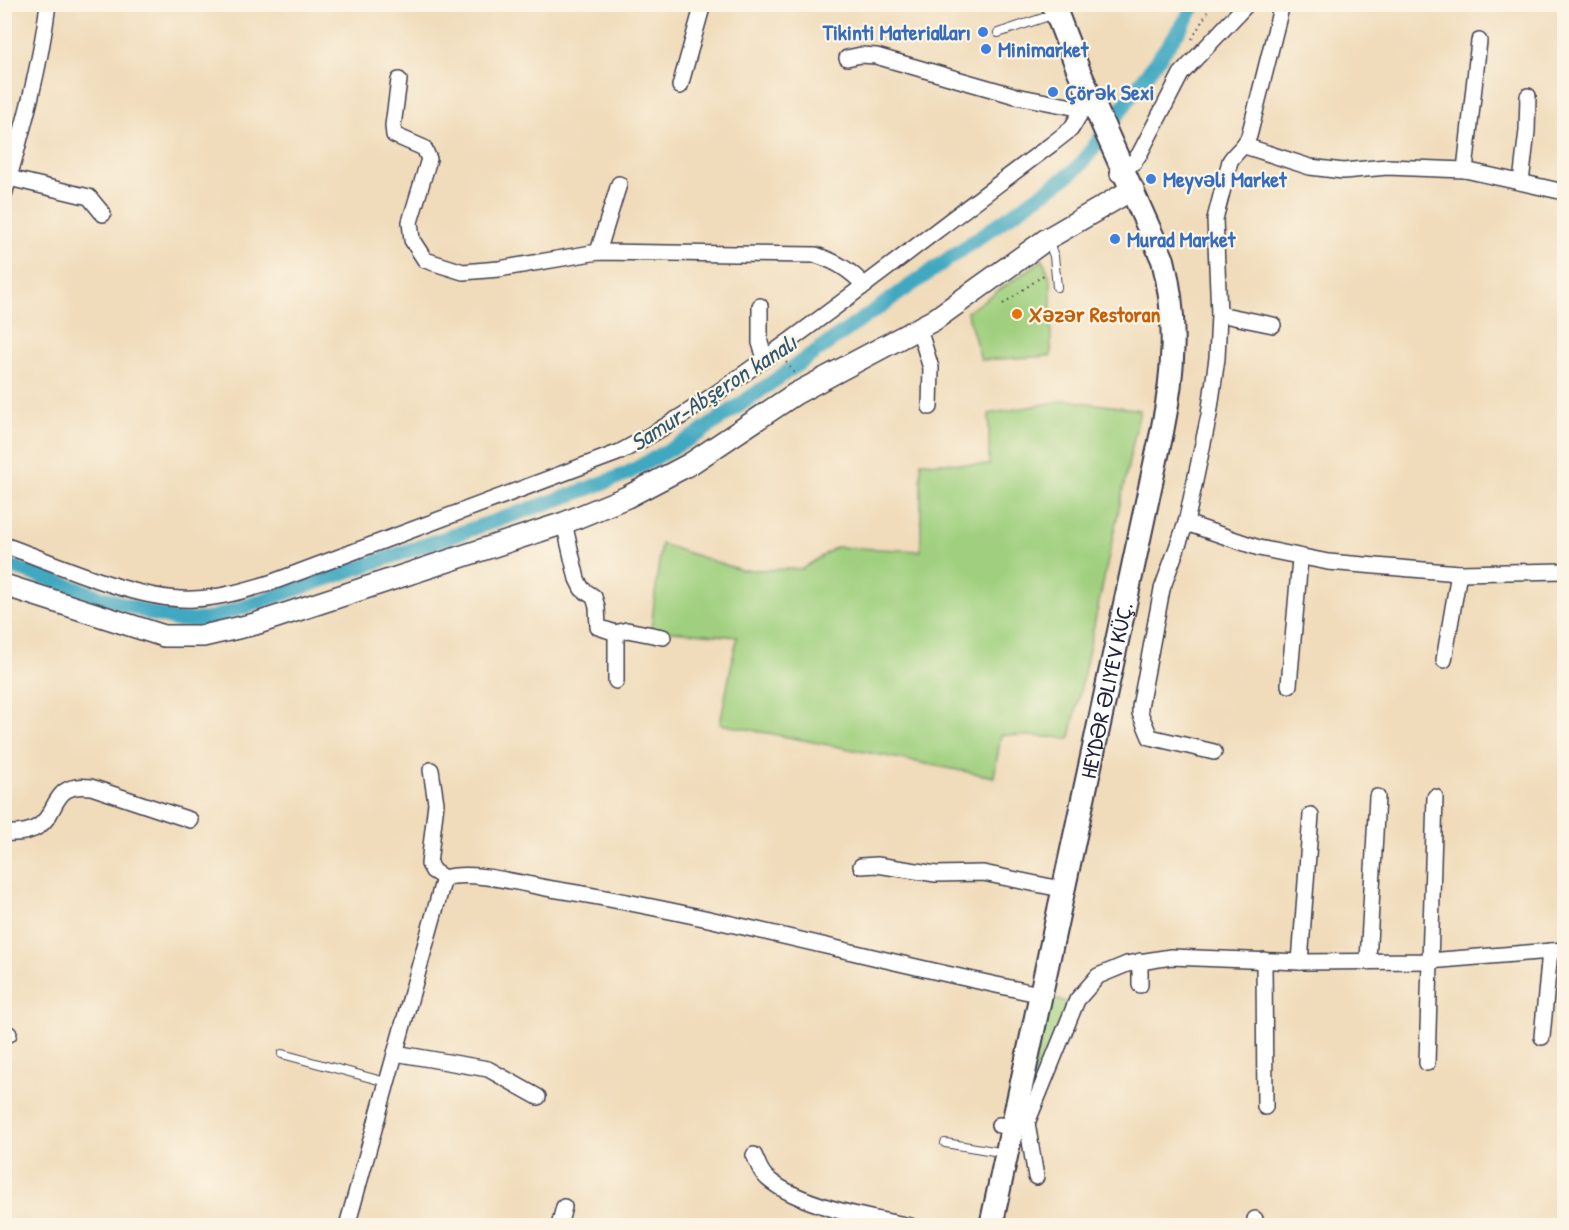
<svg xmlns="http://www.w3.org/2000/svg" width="1569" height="1230" viewBox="0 0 1569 1230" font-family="'Patrick Hand',sans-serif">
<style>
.green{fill:#a0d07f;stroke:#61795d;stroke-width:1.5}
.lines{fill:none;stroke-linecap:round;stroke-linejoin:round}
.canal{stroke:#40a8c1;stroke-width:15}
.lane-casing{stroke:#413e4e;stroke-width:10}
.street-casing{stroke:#413e4e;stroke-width:18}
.secondary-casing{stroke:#413e4e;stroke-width:24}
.primary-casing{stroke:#413e4e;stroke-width:26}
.path{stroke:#413e4e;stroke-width:2;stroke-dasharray:1.5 4.5;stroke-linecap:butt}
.lane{stroke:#fff;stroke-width:8}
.street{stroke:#fff;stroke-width:15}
.secondary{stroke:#fff;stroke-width:21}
.primary{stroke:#fff;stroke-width:22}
.shop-dot{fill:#3f7fe0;stroke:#fcf5e5;stroke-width:2}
.food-dot{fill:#e8710a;stroke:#fcf5e5;stroke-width:2}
.labels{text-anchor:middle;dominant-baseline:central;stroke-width:4.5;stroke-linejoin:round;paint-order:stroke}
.shop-label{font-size:22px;font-weight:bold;fill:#366cbe;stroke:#fcf5e5;text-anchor:start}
.food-label{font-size:22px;font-weight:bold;fill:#c56008;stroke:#fcf5e5;text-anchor:start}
.street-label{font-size:22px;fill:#22223b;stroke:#fcf5e5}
.water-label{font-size:24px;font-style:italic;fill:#2e5871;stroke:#fcf5e5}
</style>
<rect width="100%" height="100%" fill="#fcf5e5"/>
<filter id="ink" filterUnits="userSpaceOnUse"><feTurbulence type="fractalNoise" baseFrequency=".0167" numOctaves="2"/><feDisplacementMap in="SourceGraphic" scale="12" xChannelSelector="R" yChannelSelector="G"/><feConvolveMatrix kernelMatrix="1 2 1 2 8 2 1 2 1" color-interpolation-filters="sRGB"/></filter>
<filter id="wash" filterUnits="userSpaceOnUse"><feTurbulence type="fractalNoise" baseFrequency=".008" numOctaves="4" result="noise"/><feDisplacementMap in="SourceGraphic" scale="24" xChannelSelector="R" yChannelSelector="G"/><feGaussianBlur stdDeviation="1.35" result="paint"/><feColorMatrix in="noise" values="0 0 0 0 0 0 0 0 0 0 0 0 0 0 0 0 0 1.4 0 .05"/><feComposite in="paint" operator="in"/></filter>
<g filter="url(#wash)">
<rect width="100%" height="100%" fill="#f0dbba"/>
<g class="green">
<path d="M1043,260l8,21v75l-70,4 -14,-48z"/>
<path d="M1067,400l73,10 -70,328 -69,-3 -7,42 -274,-53 17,-87 -86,-8 10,-85 80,26 61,-1 34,-22 85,4v-89l68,3v-51z"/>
<path d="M1045,997l23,5 -43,117z"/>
</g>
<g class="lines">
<path class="canal" d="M4,564l146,49 27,7h29l365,-125 55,-21 72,-40 372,-260 12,-11 100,-137 13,-22"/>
</g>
</g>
<g filter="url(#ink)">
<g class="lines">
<g class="lane-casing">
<g id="lane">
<path d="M998,33l57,-19"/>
<path d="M1048,241l6,15 3,31"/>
<path d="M282,1054l104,28"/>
<path d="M945,1143l49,8"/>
</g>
</g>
<g class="street-casing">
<g id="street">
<path d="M847,58l14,-3 15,1 140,40 67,13 7,-3"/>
<path d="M399,80l-6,46 1,9 30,13 5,11 -19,63 2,18 13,20 38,12 36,-3 99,-17 218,3c21,7 34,15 49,31"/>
<path d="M680,86l23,-82"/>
<path d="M1245,146l65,21 33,4 44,-4 78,3 99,22"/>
<path d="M1465,170l14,-129"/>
<path d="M1118,174l16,-12 6,-9 41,-79 66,-70"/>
<path d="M9,178l80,19 14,17"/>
<path d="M1521,182l6,-51 1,-35"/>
<path d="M4,195c18,-63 36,-125 44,-191"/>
<path d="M598,252l21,-68"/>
<path d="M760,306v37l5,15"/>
<path d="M1219,314l54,11"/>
<path d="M919,329l12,39 -1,39"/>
<path d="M564,523l13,56 5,10 12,8 3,10 1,20 18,6v48"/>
<path d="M1186,523l73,25 69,14 131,11 105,-2"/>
<path d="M4,545c54,19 134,57 190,54 26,-1 52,-9 76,-16l350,-131c61,-32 117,-73 172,-113 88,-64 173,-131 260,-195l19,-15 12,-20"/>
<path d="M616,633l11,-3 36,7"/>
<path d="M1444,660l15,-87"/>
<path d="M1289,685l11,-126"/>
<path d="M1214,752l-64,-15 -10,-24v-6l22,-118 24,-66 23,-108 8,-57 2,-44 -4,-95 15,-58c6,-10 15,-14 19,-25l33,-132"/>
<path d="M431,770l5,33 -7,61 4,7 11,7"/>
<path d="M4,833c67,4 33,-53 87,-46l99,33"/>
<path d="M861,866l16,-1 59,9 47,-1 68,14"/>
<path d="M1264,960l1,147"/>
<path d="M1140,961v24"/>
<path d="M1368,961l9,-164"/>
<path d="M1300,962l11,-147"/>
<path d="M4,1033l5,1"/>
<path d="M1542,1037l8,-86"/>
<path d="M395,1053l93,16 50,28"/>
<path d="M1427,1063l8,-266"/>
<path d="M1027,1123l9,54"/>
<path d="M999,1125l18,2 10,-4 50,-123 21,-24 29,-12 44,-7 129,5 129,-1 135,-11"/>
<path d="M754,1155c4,8 6,17 13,23 30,27 104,41 144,48"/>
<path d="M347,1226l97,-348c29,-8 78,6 108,11 164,26 324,72 487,105"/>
<path d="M559,1226l5,-19"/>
<path d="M1255,1226v-7"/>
</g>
</g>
<g class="secondary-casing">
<path id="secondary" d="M4,585l160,51h39l52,-12 309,-101 63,-26 63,-33 105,-70 139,-74 113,-81 86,-50"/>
</g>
<g class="primary-casing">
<g id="primary">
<path id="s1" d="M991,1226l171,-794c12,-59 16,-114 1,-172l-85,-191 -25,-65"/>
</g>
</g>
<g class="path">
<path d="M1192,39l20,-35"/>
<path d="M1003,304l42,-30"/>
<path d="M786,362l9,12"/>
</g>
<use href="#lane" class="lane"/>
<use href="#street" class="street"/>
<use href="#secondary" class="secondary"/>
<use href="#primary" class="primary"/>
</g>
</g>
<g class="shop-dot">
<circle cx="983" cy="32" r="6"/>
<circle cx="986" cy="49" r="6"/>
<circle cx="1053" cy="92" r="6"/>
<circle cx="1151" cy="179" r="6"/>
<circle cx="1115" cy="239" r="6"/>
</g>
<circle class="food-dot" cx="1017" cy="314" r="6"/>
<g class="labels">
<g class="shop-label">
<text x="971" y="32" text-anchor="end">Tikinti Materialları</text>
<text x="998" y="49">Minimarket</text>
<text x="1065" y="92">Çörək Sexi</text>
<text x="1163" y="179">Meyvəli Market</text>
<text x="1127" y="239">Murad Market</text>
</g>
<g class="food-label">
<text x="1029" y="314">Xəzər Restoran</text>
</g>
<g class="street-label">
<text stroke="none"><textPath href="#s1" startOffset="548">HEYDƏR ƏLIYEV KÜÇ.</textPath></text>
</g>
<g class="water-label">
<text transform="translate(713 392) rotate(-33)">Samur-Abşeron kanalı</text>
</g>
</g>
<rect width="1569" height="1230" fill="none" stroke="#fcf5e5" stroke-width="24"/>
</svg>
